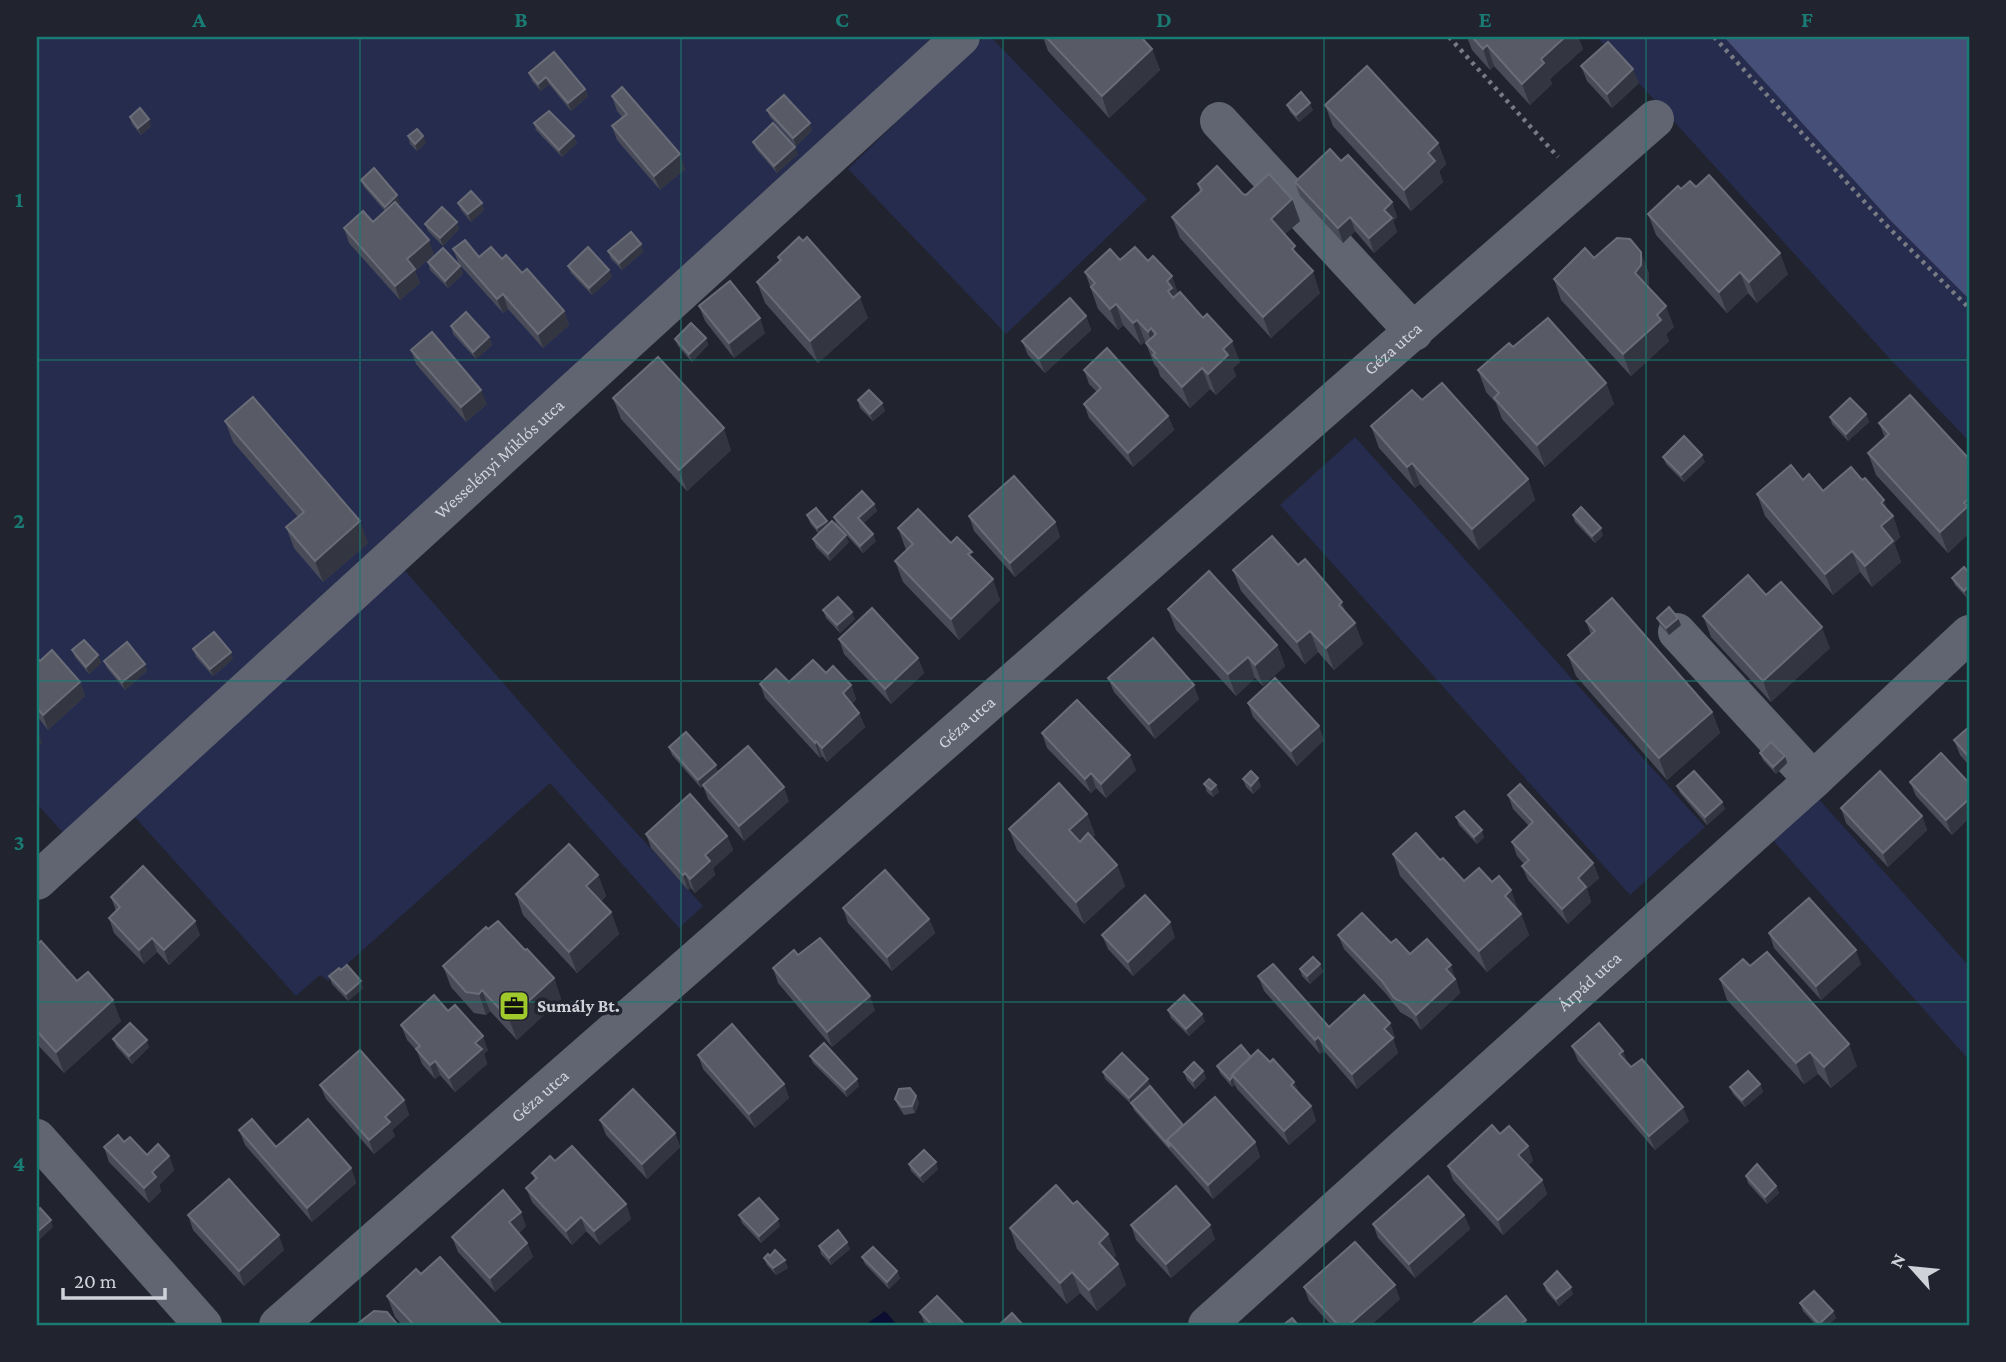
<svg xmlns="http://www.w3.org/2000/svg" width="2006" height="1362" viewBox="0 0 2006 1362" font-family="'Crimson Pro',serif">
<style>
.green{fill:#262c4d}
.forest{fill:#464f78}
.water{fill:#0b0e31}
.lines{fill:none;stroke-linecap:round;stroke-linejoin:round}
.path{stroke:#787a84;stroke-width:4.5;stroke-dasharray:3.5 5;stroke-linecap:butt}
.minor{stroke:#616571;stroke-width:38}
.wall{fill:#494c58}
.shaded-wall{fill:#333641}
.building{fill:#585a66;stroke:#6a6d78;stroke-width:2}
.grid{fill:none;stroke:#197b73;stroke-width:2;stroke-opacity:0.55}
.labels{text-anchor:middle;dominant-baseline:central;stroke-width:7;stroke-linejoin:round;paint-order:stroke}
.street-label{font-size:18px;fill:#d0d2da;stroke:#21232e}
.poi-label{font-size:18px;font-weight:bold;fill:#d0d2da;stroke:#21232e;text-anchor:start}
.neatline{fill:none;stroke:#197b73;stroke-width:2.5}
.grid-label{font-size:23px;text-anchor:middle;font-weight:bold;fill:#197b73}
</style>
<rect width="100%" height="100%" fill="#21232e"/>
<g class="green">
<path d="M37,37h924l-886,809 -38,-42z"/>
<path d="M984,37h7l156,162 -141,135 -158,-165z"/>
<path d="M1597,37h127l165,182 80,80v142l-77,-80z"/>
<path d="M1355,437l350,390 -75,68 -350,-390z"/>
<path d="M394,558l179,205 130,143 -24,22 -129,-145 -222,198 -8,-6 -24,21 -162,-180z"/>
<path d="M1815,795l154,171v94l-200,-224z"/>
</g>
<path class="forest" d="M1724,37h245v262l-80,-80z"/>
<path class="water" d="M885,1311l12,14h-32z"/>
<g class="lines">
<g class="path">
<path d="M1449,37l109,120"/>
<path d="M1714,37l169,185 86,86"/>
</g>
<g class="minor">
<path d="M1219,121l195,211"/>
<path d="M1677,632l136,148"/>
<path id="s1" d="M37,881l924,-844"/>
<path d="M37,1138l166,187"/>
<path id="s2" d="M278,1325l1377,-1206"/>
<path id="s3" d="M1207,1325l606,-545 156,-146"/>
</g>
</g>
<g class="wall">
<path d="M1043,37h98l11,12 8,21 -51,48 -61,-67z"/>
<path d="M1467,37h111l5,12 -33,30 2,5 -22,21 -36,-39 -4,4 -18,-20z"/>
<path d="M1581,66l58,17 -27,25 -25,-27z"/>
<path d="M529,73l56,16 3,7 -17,15 -22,-27 -8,7 -9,-10z"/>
<path d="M612,96l73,73 -25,21 -43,-50 -5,-14 10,-9 -5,-6z"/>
<path d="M1287,105l26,5 -14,12 -9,-10z"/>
<path d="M1325,105l113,38 8,21 -7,7 4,11 -32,29 -78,-85z"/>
<path d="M767,110l45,20 -16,16 -26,-29z"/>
<path d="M130,117l21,9 -10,9 -9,-11z"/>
<path d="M534,123l43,20 -15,14 -26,-27z"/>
<path d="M408,136l18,7 -9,8 -7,-7z"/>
<path d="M753,142l45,12 -21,19 -21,-24z"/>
<path d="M1341,161l51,41 5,15 -4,4 4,11 -23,21 -19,-22 -12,12 -43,-47 -5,-14z"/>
<path d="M361,180l39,23 -2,2 36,49 -19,17 5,12 -20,17 -51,-57 -5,-15 29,-6 12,-11 -21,-24z"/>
<path d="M1198,184l45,10 49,5 8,22 -15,13 35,59 -49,45 -91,-100 -8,-21 28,-25z"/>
<path d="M1681,189l107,85 -31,29 -9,-10 -21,20 -71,-78 -8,-21z"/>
<path d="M458,203h24l2,7 -13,12 -10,-12z"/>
<path d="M425,224l34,5 -16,17 -15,-15z"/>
<path d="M641,244l2,8 -21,18 -11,-11 -3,-8z"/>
<path d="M453,249l26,8 23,2 20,14 42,38 5,14 -26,23 -35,-39 -5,4 -44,-49z"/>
<path d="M778,257l90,61 -50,45 -53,-60 -8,-21 23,-21z"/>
<path d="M1594,258l55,15 -1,14 26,40 -8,7 3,7 -38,35 -70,-76 -7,-21z"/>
<path d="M1120,260l58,33 62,69 -7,6 3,8 -20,19 -6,-6 -20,19 -30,-32 -2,-7 -4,-5 -9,-23 -4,4 -18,-20 -5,5 -20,-21 -13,-37z"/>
<path d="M428,262l32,4 3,8 -15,14 -18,-18z"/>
<path d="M568,266l44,11 -20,18 -21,-22z"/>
<path d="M699,306l66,27 -31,25 -29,-37z"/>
<path d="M1086,316l5,14 -46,43 -17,-18 -6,-14z"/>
<path d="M451,326l38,11 3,8 -16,14 -23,-25z"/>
<path d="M706,338l2,7 -16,17 -14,-16 -3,-7z"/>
<path d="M1513,347l93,36 8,21 -69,63 -43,-48 -6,-16 -10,-11 -8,-22z"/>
<path d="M411,350l76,54 -21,18 -50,-58z"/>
<path d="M1084,370l84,46 6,14 -41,37 -44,-49 -5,-14 13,-12 -8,-8z"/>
<path d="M613,398l118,52 -44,41 -66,-72z"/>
<path d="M858,400l24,3 3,8 -12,10 -13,-13z"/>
<path d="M1422,400l106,79 7,21 -56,50 -59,-66 -5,4 -36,-40 -8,-22z"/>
<path d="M1866,414l3,8 -21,19 -16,-17 -2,-7z"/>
<path d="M225,421l143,122 -45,39 -29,-34 -8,-21 12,-10 -65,-75z"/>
<path d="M1879,423l90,36v74l-21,20 -72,-78 -8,-22 17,-15z"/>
<path d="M1663,457l42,5 -21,20 -18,-18z"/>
<path d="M1803,480l20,11 64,19 6,6 7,21 -6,6 7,19 -29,25 -12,-15 -27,23 -68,-79 -8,-22z"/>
<path d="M874,504l3,7 -14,12 13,18 -13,12 -27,-29 -2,-7z"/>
<path d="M807,515l21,10 21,17 -19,19 -14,-14 -3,-8 6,-5 -9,-11z"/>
<path d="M1573,515l30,20 -8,8 -20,-21z"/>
<path d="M969,516l86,6 5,15 -45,40 -41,-46z"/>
<path d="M898,528l53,15 24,18 25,39 -41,40 -56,-58 -8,-21 11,-11z"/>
<path d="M1298,565l48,48 17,31 -29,26 -16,-18 -13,12 -64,-73 -8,-21z"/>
<path d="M1969,573v23l-2,2 -12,-13 -3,-7z"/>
<path d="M1766,595l64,53 -59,54 -60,-65 -8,-21z"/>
<path d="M1168,609l109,36 8,21 -22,20 -8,-8 -19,18 -60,-66z"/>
<path d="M823,610l32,9 -15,14 -14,-15z"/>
<path d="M1657,618l24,7 -12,10 -9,-10z"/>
<path d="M1586,621l126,91 8,21 -53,47 -91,-104 -8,-21 23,-20z"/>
<path d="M839,639l79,19 6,15 -33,31 -47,-50z"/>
<path d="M193,649l40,10 -20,17 -17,-19z"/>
<path d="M72,650l26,5 3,8 -12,11 -14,-17z"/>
<path d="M37,658l3,3 40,21 5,14 -37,34 -11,-14z"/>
<path d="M104,661l41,3 2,7 -22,19 -18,-22z"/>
<path d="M826,673l25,12 5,14 -4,5 7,9 6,14 -38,35 -5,-6 -2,2 -55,-60 -5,-14 29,-2z"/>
<path d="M1108,678l91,21 -44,40 -41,-47z"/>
<path d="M1248,703l76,37 -27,26 -44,-49z"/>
<path d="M1969,727v38l-9,-10 -6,-15z"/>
<path d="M1042,733l94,37 -30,28 -10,-10 -5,5 -44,-45z"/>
<path d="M669,747l49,25 71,29 -45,40 -36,-42 -5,-13 -2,2 -29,-33z"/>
<path d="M1760,753l25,3 2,7 -11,11 -13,-14z"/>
<path d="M1243,779l18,7 -8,8 -7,-7z"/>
<path d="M1910,782l59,1v35l-17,17 -36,-39z"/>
<path d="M1204,784l12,1 3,7 -6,5 -6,-5z"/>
<path d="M1677,786l45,16 3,7 -18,16 -27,-32z"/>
<path d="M1508,795l85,68 6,15 -12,11 4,13 -23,22 -40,-44 -6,-14 2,-2 -7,-8 -5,-14 17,-16 -16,-17z"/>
<path d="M1841,808l81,8 5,14 -39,37 -42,-44z"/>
<path d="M1087,814l8,21 -3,3 25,27 8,21 -41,38 -67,-74 -8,-21z"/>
<path d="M1456,817l28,20 -7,7 -18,-19z"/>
<path d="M646,834l81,2 6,14 -20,18 2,7 -20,18 -4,-5 -3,2 -37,-42z"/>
<path d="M1393,854l47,6 24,21 55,31 2,2 8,21 -42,37 -87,-96z"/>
<path d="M598,875l8,21 -5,5 10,11 8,22 -42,39 -54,-58 -7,-21z"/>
<path d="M111,897l89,38 -31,30 -12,-13 -13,12 -30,-31 -5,-15 7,-7z"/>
<path d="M843,908l86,11 6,14 -43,38 -44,-48z"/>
<path d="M488,929l37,21 29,28 7,21 -44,41 -27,-29 -4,4 -12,-2 -23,-26 -8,-21z"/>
<path d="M1769,933l92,31 -40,36 -47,-52z"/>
<path d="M1102,935l73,2 -42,39 -25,-27z"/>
<path d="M1338,935l53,8 65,36v1l4,13 -39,37 -9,-11 -12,-7 -13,-17 -43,-46z"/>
<path d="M37,945l84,76 -57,52 -27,-29z"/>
<path d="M798,955l77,55 -43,37 -54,-64 -5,-15z"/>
<path d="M1320,964l3,8 -13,12 -8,-8 -2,-7z"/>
<path d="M1750,966l107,100 -26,22 -13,-14 -14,10 -77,-84 -7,-21z"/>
<path d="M329,976l34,12 -15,13 -16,-17z"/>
<path d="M1258,976l71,51 61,-4 5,15 -2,1 5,14 -41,36 -33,-38 -4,3 -56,-63z"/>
<path d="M1168,1010l37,11 -16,15 -18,-18z"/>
<path d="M448,1011l40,39 -4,4 3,10 -32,28 -15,-17 -5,4 -13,-15 -5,-13 -10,-11 -6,-15z"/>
<path d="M113,1039l36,8 -17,17 -16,-18z"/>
<path d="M1572,1046l51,5 4,12 4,4 58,54 -34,29 -77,-89z"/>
<path d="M698,1055l86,29 5,14 -34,30 -52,-59z"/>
<path d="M810,1056l49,30 -12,11 -34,-34z"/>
<path d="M1251,1057l19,5 24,20 5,11 12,13 5,15 -27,24 -52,-56 -2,-4 -3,2 -12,-14 -3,-7z"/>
<path d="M1203,1071l3,7 -11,11 -8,-9 -3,-8z"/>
<path d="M1103,1072l48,14 32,39 72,17 5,15 -47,42 -79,-89 -2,-5 -27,-26z"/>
<path d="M1760,1084l3,8 -18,15 -12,-13 -3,-7z"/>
<path d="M320,1085l84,15 5,15 -17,15 3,6 -21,18 -48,-55z"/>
<path d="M916,1096l3,7 -4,10 -11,2 -6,-9 -3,-7z"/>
<path d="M600,1120l75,13 5,14 -33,32 -41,-44z"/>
<path d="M239,1130l37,17 75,21 5,15 -44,39 -67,-77z"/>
<path d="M1500,1134l28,12 5,15 -5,4 14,15 5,14 -44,41 -50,-55 -5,-14z"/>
<path d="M124,1142l23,13 22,1 5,14 -15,15 2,6 -12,12 -40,-41 -5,-15z"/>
<path d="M555,1161l71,43 5,15 -31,26 -14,-14 -14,14 -40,-43 -6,-14 9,-8 -3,-7z"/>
<path d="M909,1164l29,5 -15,14 -12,-12z"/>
<path d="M1746,1176l30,10 3,7 -12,11 -19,-21z"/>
<path d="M1073,1204l35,30 8,22 -3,2 5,6 8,21 -29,26 -17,-18 -13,11 -50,-55 -7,-21z"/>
<path d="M188,1215l96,35 -40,36 -51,-56z"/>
<path d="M739,1215l41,11 -19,17 -19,-20z"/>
<path d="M1464,1215l6,14 -55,49 -37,-40 -5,-14z"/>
<path d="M1131,1225l84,14 -44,39 -35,-38z"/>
<path d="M526,1226l-7,7 8,10 6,14 -38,35 -37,-40 -6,-15z"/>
<path d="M819,1246l31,3 -19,16 -10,-11z"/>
<path d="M862,1257l35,14 3,7 -11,11 -24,-25z"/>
<path d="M764,1258l24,10 -12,7 -9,-10z"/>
<path d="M421,1274l81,51h-100l-7,-8 -8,-21z"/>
<path d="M1544,1284l29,10 -14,12 -13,-15z"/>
<path d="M1304,1287l96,12 -29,26h-40l-22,-24z"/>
<path d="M1800,1303l33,8 3,7 -8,7h-12l-13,-14z"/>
<path d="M920,1312l45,13h-40z"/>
</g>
<g class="shaded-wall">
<path d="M1565,37h13l5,12 -33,30 2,5 -22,21 -8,-21 19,-25z"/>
<path d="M1487,45l7,21 -4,4 -7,-21z"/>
<path d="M1152,49l8,21 -51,48 -7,-22z"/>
<path d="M1633,69l6,14 -27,25 -5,-14z"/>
<path d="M546,77l3,7 -8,7 -3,-7z"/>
<path d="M585,89l3,7 -17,15 -3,-8z"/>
<path d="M1310,103l3,7 -14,12 -3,-7z"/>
<path d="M149,119l2,7 -10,9 -3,-7z"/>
<path d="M810,123l2,7 -16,16 -3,-8z"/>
<path d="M423,136l3,7 -9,8 -2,-7z"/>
<path d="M574,136l3,7 -15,14 -3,-7z"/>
<path d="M1438,143l8,21 -7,7 4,11 -32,29 -7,-21 24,-37z"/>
<path d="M795,147l3,7 -21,19 -3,-7z"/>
<path d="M680,154l5,15 -25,21 -6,-14z"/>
<path d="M397,195l3,8 -13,11 -2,-7z"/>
<path d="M1292,199l8,22 -22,19 -7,-21z"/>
<path d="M1392,202l5,15 -4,4 4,11 -23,21 -5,-15 15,-28z"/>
<path d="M482,203l2,7 -13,12 -3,-8z"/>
<path d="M1350,217l5,14 -12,12 -5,-15z"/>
<path d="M457,222l2,7 -16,17 -3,-8z"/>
<path d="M429,240l5,14 -19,17 5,12 -20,17 -5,-14 12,-27z"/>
<path d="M641,244l2,8 -21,18 -3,-7z"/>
<path d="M1641,252l8,21v13l-7,8 -7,-21z"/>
<path d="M1780,253l8,21 -31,29 -8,-21z"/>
<path d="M460,266l3,8 -15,14 -3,-7z"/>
<path d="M609,270l3,7 -20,18 -3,-7z"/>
<path d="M1313,271l7,22 -49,45 -8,-21z"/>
<path d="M1740,272l8,21 -21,20 -8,-21z"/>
<path d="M1172,276l8,22 -3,2 -9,-9 -1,-10z"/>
<path d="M503,294l5,15 -5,4 -6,-14z"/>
<path d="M860,297l8,21 -50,45 -8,-22z"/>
<path d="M1116,304l7,21 -5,5 -8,-21z"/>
<path d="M1666,306l8,21 -8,7 3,7 -38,35 -8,-22 34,-39z"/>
<path d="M564,311l5,14 -26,23 -5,-14z"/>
<path d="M1086,316l5,14 -46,43 -6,-14z"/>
<path d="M760,318l5,15 -31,25 -5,-15z"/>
<path d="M1137,320l8,21 -4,4 -8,-22z"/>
<path d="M1151,328l8,21 -3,4 -8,-21z"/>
<path d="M489,337l3,8 -16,14 -3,-7z"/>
<path d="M706,338l2,7 -16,17 -3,-8z"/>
<path d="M1232,341l8,21 -7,6 3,8 -20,19 -8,-21 15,-25z"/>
<path d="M1202,368l8,21 -20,19 -8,-21z"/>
<path d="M1606,383l8,21 -69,63 -8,-22z"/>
<path d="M481,390l6,14 -21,18 -5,-15z"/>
<path d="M882,403l3,8 -12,10 -3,-7z"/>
<path d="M1866,414l3,8 -21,19 -2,-7z"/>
<path d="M1168,416l6,14 -41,37 -5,-14z"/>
<path d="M724,428l7,22 -44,41 -8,-21z"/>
<path d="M1702,455l3,7 -21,20 -3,-7z"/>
<path d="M1412,463l8,21 -5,4 -8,-21z"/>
<path d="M1528,479l7,21 -56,50 -7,-21z"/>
<path d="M1969,498v35l-21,20 -8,-21z"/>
<path d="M1884,500l6,18 3,-2 7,21 -6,6 7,19 -29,25 -7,-21 16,-40v-23z"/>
<path d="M874,504l3,7 -16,15 -3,-8z"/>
<path d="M360,521l8,22 -45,39 -8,-21z"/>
<path d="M827,521l2,7 -9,7 -3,-7z"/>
<path d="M1055,522l5,15 -45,40 -5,-14z"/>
<path d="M1601,528l2,7 -8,8 -3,-7z"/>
<path d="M873,534l3,7 -13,12 -3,-7z"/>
<path d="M846,535l3,7 -19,19 -2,-7z"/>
<path d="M1852,551l8,21 -27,23 -8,-21z"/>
<path d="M993,579l7,21 -41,40 -8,-21z"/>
<path d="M1969,586v10l-2,2 -3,-7z"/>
<path d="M1342,602l8,21 -11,-18z"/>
<path d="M852,612l3,7 -15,14 -3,-8z"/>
<path d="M1678,618l3,7 -12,10 -3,-7z"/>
<path d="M1355,623l8,21 -29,26 -8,-22z"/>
<path d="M1822,627l8,21 -59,54 -8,-21z"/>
<path d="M1310,631l8,21 -13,12 -8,-22z"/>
<path d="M1277,645l8,21 -22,20 -8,-21z"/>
<path d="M231,652l2,7 -20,17 -3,-7z"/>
<path d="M98,655l3,8 -12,11 -3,-7z"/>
<path d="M1248,657l7,21 -19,18 -8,-22z"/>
<path d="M918,658l6,15 -33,31 -6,-15z"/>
<path d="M145,664l2,7 -22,19 -3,-8z"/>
<path d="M80,682l5,14 -37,34 -5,-15z"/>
<path d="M851,685l5,14 -8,8 -5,-14z"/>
<path d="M1194,685l5,14 -44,40 -6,-15z"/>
<path d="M1712,712l8,21 -53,47 -8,-22z"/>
<path d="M859,713l6,14 -38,35 -5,-14z"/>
<path d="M1319,726l5,14 -27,26 -6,-15z"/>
<path d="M39,736l3,7 -5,5v-10z"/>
<path d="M816,741l6,15 -2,2 -5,-15z"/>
<path d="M1130,755l6,15 -30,28 -5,-14z"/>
<path d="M1785,756l2,7 -11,11 -3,-7z"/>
<path d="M716,765l2,7 -17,16 -3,-8z"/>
<path d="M1091,773l5,15 -5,5 -6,-14z"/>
<path d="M1258,778l3,8 -8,8 -2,-8z"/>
<path d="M1216,785l3,7 -6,5 -2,-7z"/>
<path d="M784,787l5,14 -45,40 -5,-15z"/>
<path d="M1969,799v19l-17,17 -6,-15z"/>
<path d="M1722,802l3,7 -18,16 -2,-8z"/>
<path d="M1087,814l8,21 -18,16 -8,-21z"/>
<path d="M1922,816l5,14 -39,37 -5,-14z"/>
<path d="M1482,830l2,7 -7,7 -3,-7z"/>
<path d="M727,836l6,14 -20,18 2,7 -20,18 -5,-14 15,-24z"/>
<path d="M1593,863l6,15 -12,11 4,13 -23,22 -6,-15 16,-31z"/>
<path d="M1117,865l8,21 -41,38 -8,-22z"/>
<path d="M685,873l6,15 -3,2 -5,-15z"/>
<path d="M598,875l8,21 -12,11 -8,-21z"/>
<path d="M1511,890l8,21 -14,-15z"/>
<path d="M611,912l8,22 -42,39 -8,-21z"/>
<path d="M1521,914l8,21 -42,37 -8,-21z"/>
<path d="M929,919l6,14 -43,38 -5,-14z"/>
<path d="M195,921l5,14 -31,30 -5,-15z"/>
<path d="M1170,922l5,15 -42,39 -5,-14z"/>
<path d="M152,938l5,14 -13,12 -5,-14z"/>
<path d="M1856,950l5,14 -40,36 -5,-14z"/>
<path d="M1320,964l3,8 -13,12 -3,-8z"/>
<path d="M1451,965l9,28 -39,37 -5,-15 30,-46z"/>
<path d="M554,978l7,21 -44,41 -8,-21z"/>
<path d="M361,981l2,7 -15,13 -2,-7z"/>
<path d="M482,990l8,21 -4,4 -7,-21z"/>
<path d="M870,996l5,14 -43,37 -5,-15z"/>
<path d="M113,1000l8,21 -57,52 -8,-21z"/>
<path d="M1202,1014l3,7 -16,15 -3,-7z"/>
<path d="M1390,1023l5,15 -2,1 5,14 -41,36 -5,-15 32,-45z"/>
<path d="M483,1036l5,14 -4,4 3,10 -32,28 -6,-14 26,-35z"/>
<path d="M1318,1037l6,14 -4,3 -5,-14z"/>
<path d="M147,1040l2,7 -17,17 -3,-8z"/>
<path d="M1849,1044l8,22 -26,22 -7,-21z"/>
<path d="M1623,1051l5,14 -9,-11z"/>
<path d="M1810,1052l8,22 -14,10 -8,-21z"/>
<path d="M435,1061l5,14 -5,4 -5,-14z"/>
<path d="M1203,1071l3,7 -11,11 -2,-8z"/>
<path d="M1232,1077l3,8 -3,2 -2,-7z"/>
<path d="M857,1079l2,7 -12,11 -2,-7z"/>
<path d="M1148,1079l3,8 -20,16 1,3 -3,-8z"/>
<path d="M1294,1082l6,14 -9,-11z"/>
<path d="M784,1084l5,14 -34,30 -6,-14z"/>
<path d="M1760,1084l3,8 -18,15 -3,-7z"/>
<path d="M916,1096l3,7 -4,10 -3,-7z"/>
<path d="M404,1100l5,15 -17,15 3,6 -21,18 -5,-14 16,-23z"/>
<path d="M1311,1106l5,15 -27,24 -5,-14z"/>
<path d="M1683,1107l6,14 -34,29 -6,-14z"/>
<path d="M675,1133l5,14 -33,32 -5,-15z"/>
<path d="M1255,1142l5,15 -47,42 -5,-14z"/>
<path d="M1528,1146l5,15 -9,8 -6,-14z"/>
<path d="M169,1156l5,14 -15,15 2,6 -12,12 -5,-15 8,-16z"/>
<path d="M936,1162l2,7 -15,14 -3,-7z"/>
<path d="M351,1168l5,15 -44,39 -5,-14z"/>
<path d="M1542,1180l5,14 -44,41 -5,-15z"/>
<path d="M1776,1186l3,7 -12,11 -2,-7z"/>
<path d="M626,1204l5,15 -31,26 -6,-14z"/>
<path d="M521,1212l5,14 -11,10 -6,-14z"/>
<path d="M1464,1215l6,14 -55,49 -6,-14z"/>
<path d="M581,1217l5,14 -14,14 -6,-14z"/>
<path d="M778,1219l2,7 -19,17 -2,-7z"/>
<path d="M51,1220l2,7 -16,15v-10z"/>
<path d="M1210,1225l5,14 -44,39 -5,-14z"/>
<path d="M1108,1234l8,22 -9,8 -8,-21z"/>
<path d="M279,1235l5,15 -40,36 -5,-15z"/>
<path d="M847,1242l3,7 -19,16 -2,-7z"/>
<path d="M527,1243l6,14 -38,35 -5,-14z"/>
<path d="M785,1260l3,8 -12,7 -3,-7z"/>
<path d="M1118,1264l8,21 -29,26 -8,-21z"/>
<path d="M897,1271l3,7 -11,11 -2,-7z"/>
<path d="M1072,1272l8,21 -13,11 -7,-21z"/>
<path d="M1395,1285l5,14 -29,26h-22z"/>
<path d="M1571,1287l2,7 -14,12 -3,-7z"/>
<path d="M1833,1311l3,7 -8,7h-9v-1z"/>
<path d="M1526,1320l2,5h-8z"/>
</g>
<g class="building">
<path d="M1046,37h95l11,12 -50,47z"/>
<path d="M1472,37h93l-24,22 3,4 -22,21 -35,-39 -4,4z"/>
<path d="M1608,42l25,27 -26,25 -26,-28z"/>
<path d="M554,52l31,37 -17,14 -22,-26 -8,7 -9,-11z"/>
<path d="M1367,66l71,77 -10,10 7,8 -31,29 -79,-85z"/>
<path d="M622,87l58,67 -26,22 -42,-50 15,-12 -15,-18z"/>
<path d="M1301,92l9,11 -14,12 -9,-10z"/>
<path d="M784,95l26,28 -17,15 -26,-28z"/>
<path d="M140,108l9,11 -11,9 -8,-11z"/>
<path d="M549,111l25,25 -15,14 -25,-27z"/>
<path d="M773,123l22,24 -21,19 -21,-24z"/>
<path d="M417,129l6,7 -8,8 -7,-8z"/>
<path d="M1330,149l11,12 7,-6 44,47 -8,8 8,8 -23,20 -19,-21 -12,11 -43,-46z"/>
<path d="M1217,166l26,28 3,1 23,-21 23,25 -21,20 24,27 -3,3 21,22 -50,46 -91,-100 30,-27 -4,-6z"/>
<path d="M374,168l23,27 -12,12 -24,-27z"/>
<path d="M1709,175l71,78 -31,29 -9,-10 -21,20 -71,-78 30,-28 3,3 9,-8 6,6z"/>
<path d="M471,191l11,12 -14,11 -10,-11z"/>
<path d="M395,202l34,38 -22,19 8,10 -20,17 -51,-58 19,-17 10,11z"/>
<path d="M442,207l15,15 -17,16 -15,-14z"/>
<path d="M631,232l10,12 -22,19 -11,-12z"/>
<path d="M799,237l4,4 4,-4 53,60 -50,44 -53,-59 24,-22 -3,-3z"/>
<path d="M1617,238l13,1 11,13v13l-6,8 31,33 -9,9 4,5 -38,34 -69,-75 31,-31 9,10z"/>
<path d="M465,240l14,17 12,-10 11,12 4,-4 16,18 5,-4 37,42 -26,23 -35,-40 -6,5 -44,-50z"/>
<path d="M588,247l21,23 -20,18 -21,-22z"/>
<path d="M1135,247l13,14 5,-5 19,20 -5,5 5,7 -4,3 5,7 7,-6 23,26 4,-4 25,27 -9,8 5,6 -20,19 -6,-6 -20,19 -29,-32 2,-2 -9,-10 10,-9 -5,-6 -3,4 -11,-12 -4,3 -17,-19 -6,5 -19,-22 4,-4 -10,-11 25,-23 10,11z"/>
<path d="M443,248l17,18 -15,15 -17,-19z"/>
<path d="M730,281l30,37 -31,25 -30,-37z"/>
<path d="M1070,298l16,18 -47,43 -17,-18z"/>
<path d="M466,312l23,25 -16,15 -22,-26z"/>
<path d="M1548,318l58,65 -69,62 -43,-47 5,-5 -21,-23 31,-27 4,4z"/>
<path d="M691,323l15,15 -17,16 -14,-15z"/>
<path d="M432,332l49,58 -20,17 -50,-57z"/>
<path d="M1107,348l61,68 -40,37 -44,-49 17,-16 -17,-18z"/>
<path d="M658,357l66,71 -45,42 -66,-72z"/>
<path d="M1442,383l86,96 -56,50 -60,-66 -5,4 -36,-41 41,-36 10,10z"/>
<path d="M869,390l13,13 -12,11 -12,-14z"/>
<path d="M1910,395l59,64v39l-5,5 4,3 -28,26 -72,-79 21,-19 -10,-11z"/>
<path d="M253,397l107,124 -45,40 -29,-34 18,-15 -79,-91z"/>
<path d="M1850,398l16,16 -20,20 -16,-17z"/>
<path d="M1684,436l18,19 -21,20 -18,-18z"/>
<path d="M1791,465l12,15 6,-6 14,17 28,-24 11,13 3,-2 19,22 -3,3 12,13 -12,10 12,15 -28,25 -13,-15 -27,23 -68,-80z"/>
<path d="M1014,476l41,46 -45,41 -41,-47z"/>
<path d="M862,491l12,13 -16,14 15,16 -13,12 -26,-29z"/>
<path d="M1581,507l20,21 -9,8 -19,-21z"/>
<path d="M816,508l11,13 -10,7 -10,-13z"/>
<path d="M918,509l33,34 6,-6 15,15 -4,2 25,25 -42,40 -56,-58 18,-17 -15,-16z"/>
<path d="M832,521l14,14 -18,19 -15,-15z"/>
<path d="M1272,536l26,29 7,-6 37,43 -3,3 16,18 -29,25 -16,-17 -13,11 -64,-72z"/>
<path d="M1964,567l5,6v13l-5,5 -12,-13z"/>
<path d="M1209,571l68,74 -22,20 -7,-8 -20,17 -60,-65z"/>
<path d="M1748,575l18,20 15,-13 41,45 -59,54 -60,-65z"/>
<path d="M838,597l14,15 -15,13 -14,-15z"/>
<path d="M1612,598l100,114 -53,46 -91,-103 27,-24 -9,-10z"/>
<path d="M1669,607l9,11 -12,10 -9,-10z"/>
<path d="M872,608l46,50 -33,31 -46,-50z"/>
<path d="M214,632l17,20 -21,17 -17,-20z"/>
<path d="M1153,638l41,47 -45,39 -41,-46z"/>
<path d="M84,640l14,15 -12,12 -14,-17z"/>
<path d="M127,642l18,22 -23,18 -18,-21z"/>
<path d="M52,650l28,32 -37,33 -6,-7v-50l3,3z"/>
<path d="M813,660l13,13 7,-7 18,19 -8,8 16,20 -37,35 -6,-7 -1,2 -55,-59 16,-15 13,13z"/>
<path d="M1275,678l44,48 -28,25 -43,-48z"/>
<path d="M1077,700l53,55 -29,29 -10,-11 -6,6 -43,-46z"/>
<path d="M1969,727v30l-15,-17z"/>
<path d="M686,732l30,33 -18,15 -29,-33z"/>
<path d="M1771,742l14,14 -12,11 -13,-14z"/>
<path d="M748,746l36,41 -45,39 -36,-41z"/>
<path d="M1941,753l28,30v16l-23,21 -36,-38z"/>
<path d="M1251,771l7,7 -7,8 -8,-7z"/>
<path d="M1694,771l28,31 -17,15 -28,-31z"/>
<path d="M1880,771l42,45 -39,37 -42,-45z"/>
<path d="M1209,779l7,6 -5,5 -7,-6z"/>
<path d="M1059,783l28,31 -18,16 11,12 8,-9 29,32 -41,37 -67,-73z"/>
<path d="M1520,784l73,79 -15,15 8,9 -24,22 -40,-43 7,-6 -17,-18 21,-20 -25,-27z"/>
<path d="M690,794l37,42 -22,19 5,6 -20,18 -5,-6 -2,2 -37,-41z"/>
<path d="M1464,811l18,19 -8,7 -18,-20z"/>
<path d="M1416,833l24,27 3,-2 21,23 15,-13 13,14 7,-6 12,14 -6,6 16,18 -42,37 -86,-97z"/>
<path d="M569,844l29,31 -12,11 25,26 -42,40 -53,-58z"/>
<path d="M143,866l52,55 -31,29 -12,-12 -13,12 -30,-32 11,-11 -9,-10z"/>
<path d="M885,870l44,49 -42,38 -44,-49z"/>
<path d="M1145,895l25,27 -42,40 -26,-27z"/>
<path d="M1809,898l47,52 -40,36 -47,-53z"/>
<path d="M1362,913l29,30 5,-4 14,15 17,-15 24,26 -5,4 9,10 -39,36 -9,-10 -13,-7 -12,-17 -44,-46z"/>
<path d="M498,921l27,29 2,-1 27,29 -45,41 -27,-29 -3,4 -13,-2 -23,-26 43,-39 2,2z"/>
<path d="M820,938l50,58 -43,36 -54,-64 21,-18 4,5z"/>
<path d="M41,941l36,40 11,-9 25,28 -57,52 -19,-21v-86z"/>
<path d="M1767,952l82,92 -25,23 -14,-15 -14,11 -76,-84 23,-20 7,7z"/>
<path d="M1313,957l7,7 -13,12 -7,-7z"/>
<path d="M1273,964l56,63 35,-32 26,28 -6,6 9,9 -41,36 -34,-37 -3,3 -57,-64z"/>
<path d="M347,965l14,16 -15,13 -17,-18 10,-8 2,2z"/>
<path d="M434,995l14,16 7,-6 28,31 -8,7 7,6 -33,29 -14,-17 -5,4 -14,-16 4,-3 -19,-21z"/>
<path d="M1184,995l18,19 -16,15 -18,-19z"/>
<path d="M130,1023l17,17 -18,16 -16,-17z"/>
<path d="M1599,1023l24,28 -4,3 12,13 11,-8 41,48 -34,29 -77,-90z"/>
<path d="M732,1024l52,60 -35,30 -51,-59z"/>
<path d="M824,1043l33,36 -12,11 -35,-34z"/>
<path d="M1241,1045l10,12 -19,18v2l-2,3 -13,-14z"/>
<path d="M360,1050l44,50 -19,17 5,5 -21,18 -49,-55z"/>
<path d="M1258,1050l12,12 3,-3 21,23 -3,3 20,21 -27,25 -52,-56z"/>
<path d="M1122,1053l26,26 -19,19 -26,-26z"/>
<path d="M1194,1062l9,9 -10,10 -9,-9z"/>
<path d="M1748,1071l12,13 -18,16 -12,-13z"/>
<path d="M1150,1086l33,39 -16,15 3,7 -39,-44z"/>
<path d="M910,1088l6,8 -4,10 -10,1 -7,-8 4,-10z"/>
<path d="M633,1089l42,44 -33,31 -42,-44z"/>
<path d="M1215,1097l40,45 -47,43 -41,-45z"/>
<path d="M252,1119l24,28 32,-28 43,49 -44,40 -68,-78z"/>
<path d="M1492,1125l8,9 9,-8 19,20 -10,9 24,25 -44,40 -50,-54z"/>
<path d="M118,1135l6,7 6,-5 17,18 11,-11 11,12 -17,16 4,5 -12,11 -40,-41z"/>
<path d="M572,1146l54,58 -32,27 -13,-14 -15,14 -40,-43 11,-10 -5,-5 18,-17 5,5z"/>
<path d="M924,1150l12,12 -16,14 -11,-12z"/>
<path d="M1757,1164l19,22 -11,11 -19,-21z"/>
<path d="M1428,1176l36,39 -55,49 -36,-40z"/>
<path d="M229,1179l50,56 -40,36 -51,-56z"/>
<path d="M1056,1185l17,19 4,-3 31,33 -9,9 19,21 -29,26 -17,-18 -12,11 -50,-55z"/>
<path d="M1176,1186l34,39 -44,39 -35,-39z"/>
<path d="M503,1190l18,22 -12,10 18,21 -37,35 -38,-41z"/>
<path d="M759,1198l19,21 -19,17 -20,-21z"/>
<path d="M40,1208l11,12 -14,12v-21z"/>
<path d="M838,1230l9,12 -18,16 -10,-12z"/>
<path d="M1355,1242l40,43 -46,40h-11l-34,-38z"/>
<path d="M873,1247l24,24 -10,11 -25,-25z"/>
<path d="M775,1250l10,10 -12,8 -9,-10 4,-4 2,2z"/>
<path d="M440,1257l62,68h-88l-27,-29 29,-27 5,5z"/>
<path d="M1557,1271l14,16 -15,12 -12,-15z"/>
<path d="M1814,1291l19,20 -14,13 -19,-21z"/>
<path d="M937,1296l28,29h-33l-12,-13z"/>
<path d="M1506,1296l20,24 -6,5h-49z"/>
<path d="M374,1311l13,1 11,13h-42z"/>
<path d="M1012,1313l11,12h-24z"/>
<path d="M1292,1318l6,7h-15z"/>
</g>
<path class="grid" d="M360,37v1288M681,37v1288M1003,37v1288M1324,37v1288M1646,37v1288M37,360h1932M37,681h1932M37,1002h1932"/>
<defs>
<g id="office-square" transform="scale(1.575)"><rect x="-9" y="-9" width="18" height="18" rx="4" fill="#a0c92c" stroke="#21232e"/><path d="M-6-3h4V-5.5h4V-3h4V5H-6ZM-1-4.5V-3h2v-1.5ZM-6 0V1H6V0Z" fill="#111"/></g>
</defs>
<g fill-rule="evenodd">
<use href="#office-square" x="514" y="1006"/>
</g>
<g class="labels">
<g class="street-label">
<text stroke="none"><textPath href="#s2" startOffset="1482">Géza utca</textPath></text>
<text stroke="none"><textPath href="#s1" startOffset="626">Wesselényi Miklós utca</textPath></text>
<text stroke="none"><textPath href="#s2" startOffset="915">Géza utca</textPath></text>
<text stroke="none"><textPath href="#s3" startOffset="514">Árpád utca</textPath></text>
<text stroke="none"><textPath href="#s2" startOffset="348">Géza utca</textPath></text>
</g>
<g class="poi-label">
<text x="537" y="1006">Sumály Bt.</text>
</g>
</g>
<rect width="2006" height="1362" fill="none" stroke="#21232e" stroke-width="77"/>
<g transform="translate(1912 1268) rotate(297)" stroke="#21232e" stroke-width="5" paint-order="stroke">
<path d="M0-5L12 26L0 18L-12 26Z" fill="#d0d2da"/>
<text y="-10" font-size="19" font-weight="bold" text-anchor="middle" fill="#d0d2da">N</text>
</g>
<path d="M63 1288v10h102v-10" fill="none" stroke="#d0d2da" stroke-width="3.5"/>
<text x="74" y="1288" font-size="21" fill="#d0d2da" stroke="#21232e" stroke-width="5" paint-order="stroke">20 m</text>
<rect x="38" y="38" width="1930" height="1286" class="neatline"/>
<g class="grid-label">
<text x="199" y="27">A</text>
<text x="521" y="27">B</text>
<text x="842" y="27">C</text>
<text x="1164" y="27">D</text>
<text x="1485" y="27">E</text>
<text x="1807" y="27">F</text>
<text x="19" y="207">1</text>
<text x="19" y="528">2</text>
<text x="19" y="850">3</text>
<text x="19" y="1171">4</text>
</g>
</svg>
